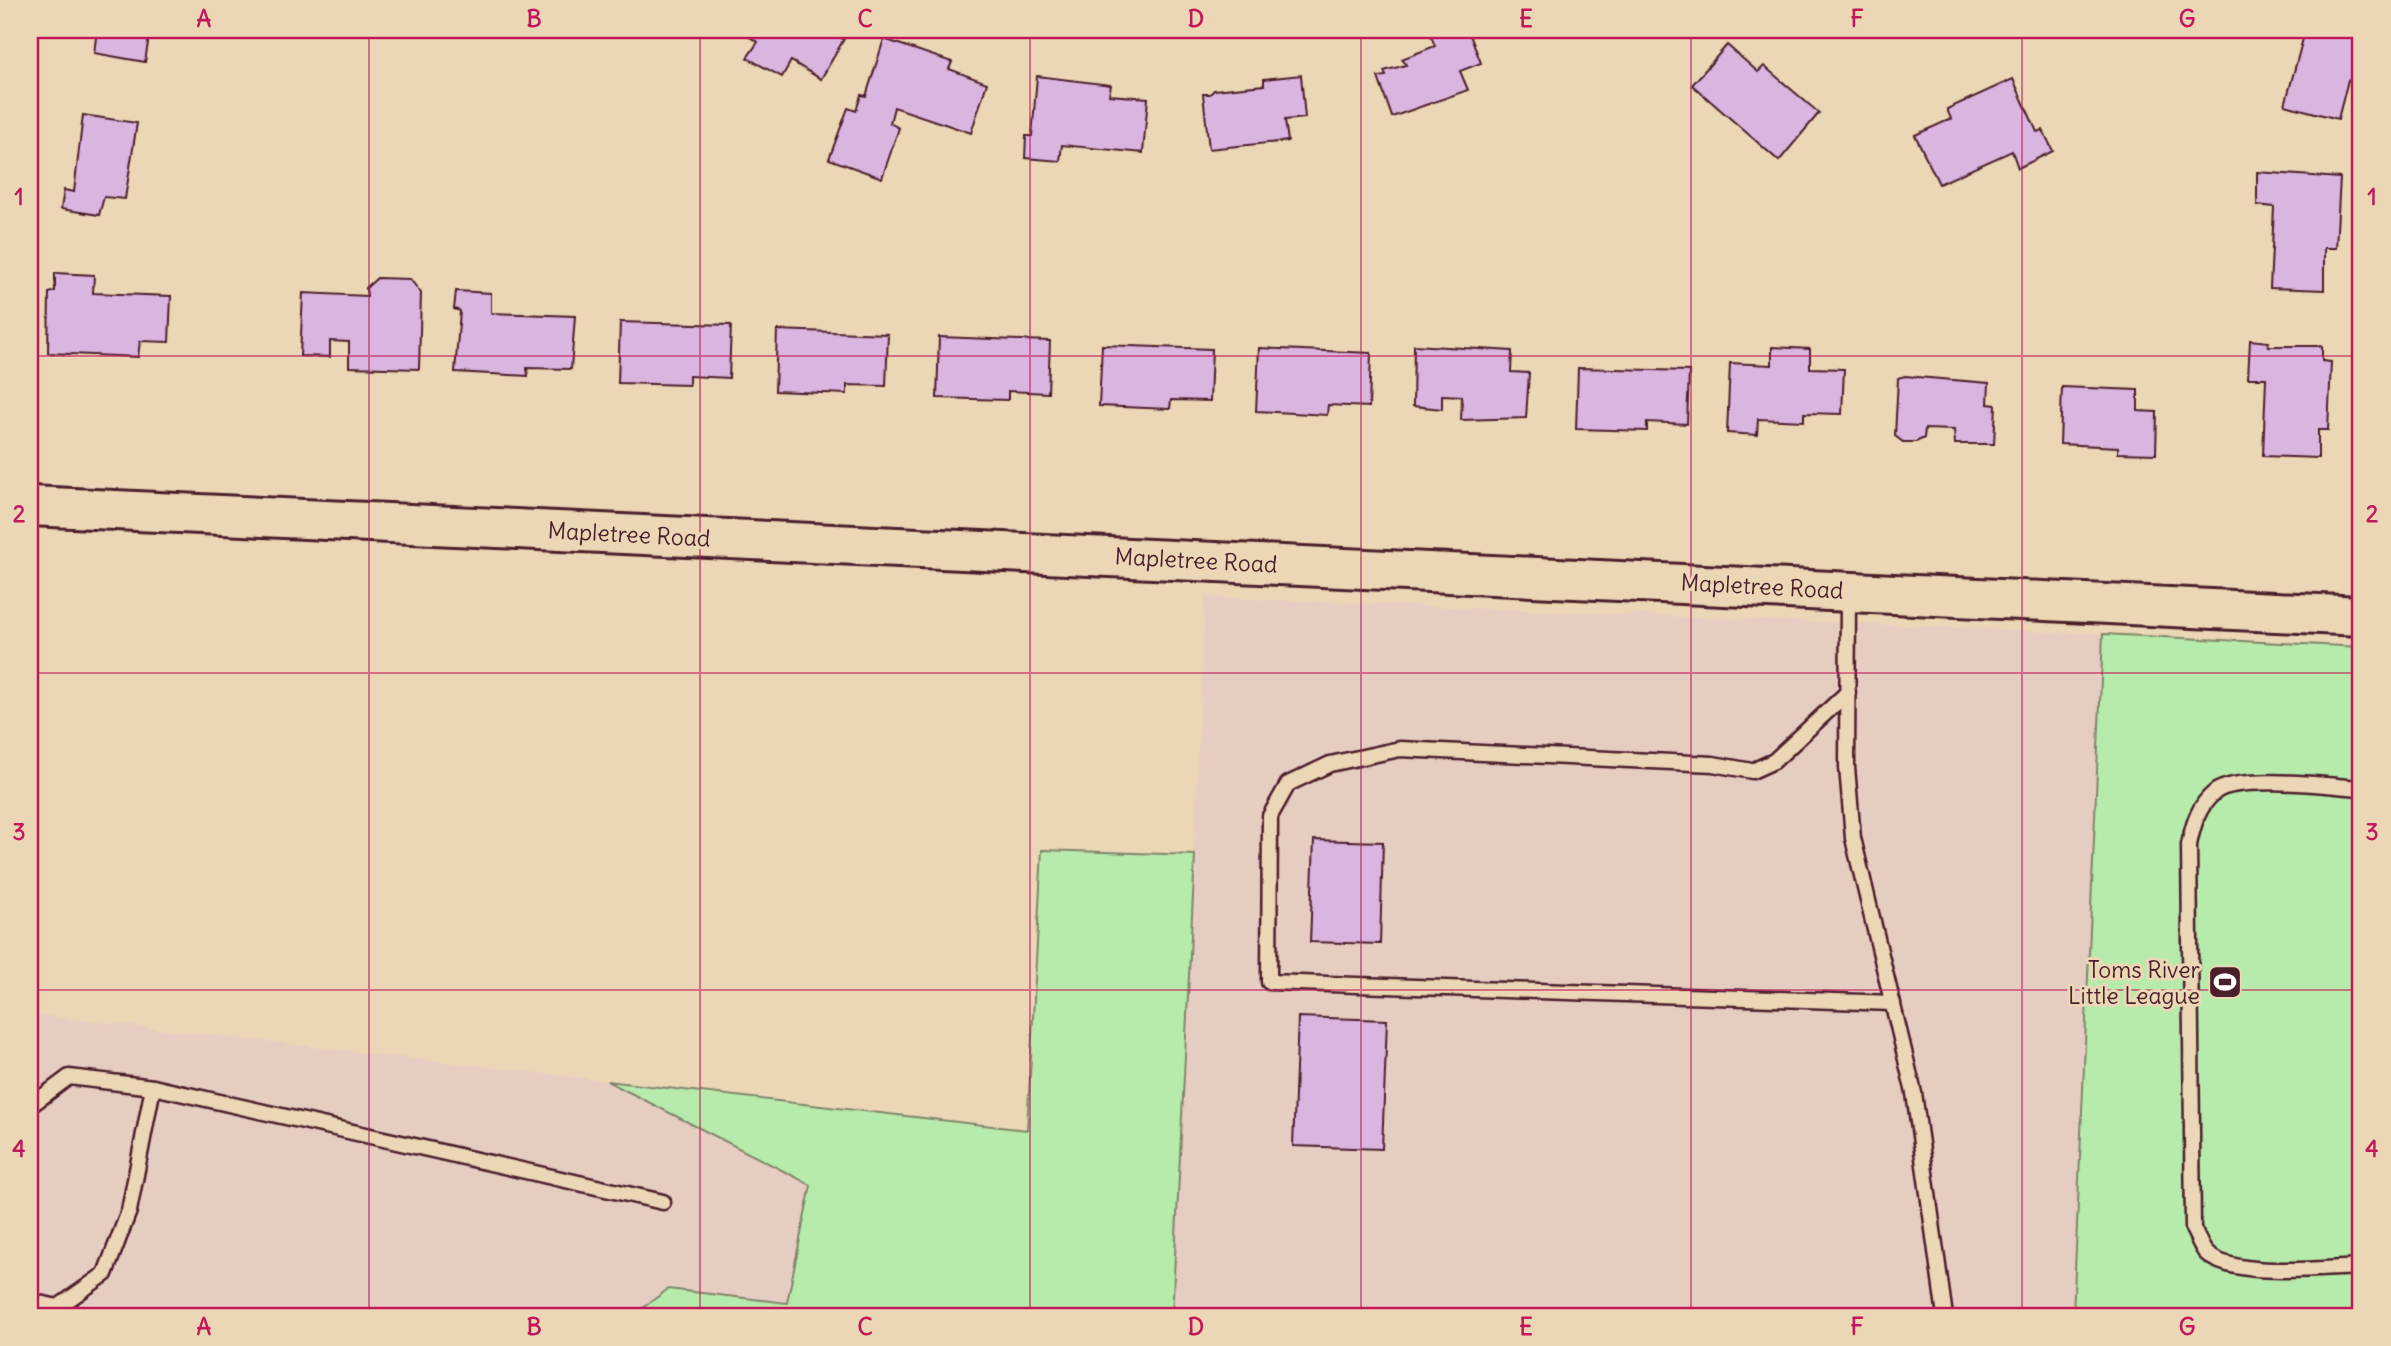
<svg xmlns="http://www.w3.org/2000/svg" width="2391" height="1346" viewBox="0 0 2391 1346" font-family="Delius,sans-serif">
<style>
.built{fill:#e6cdc2}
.green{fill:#b7ebab;stroke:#80856b;stroke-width:2}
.building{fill:#d9b5df;stroke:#4a1f2b;stroke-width:2}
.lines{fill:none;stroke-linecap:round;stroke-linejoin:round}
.lane-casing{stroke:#4a1f2b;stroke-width:19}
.secondary-casing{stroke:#4a1f2b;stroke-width:44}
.lane{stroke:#ebd7b5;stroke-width:14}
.secondary{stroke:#ebd7b5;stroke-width:38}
.grid{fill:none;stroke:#c2185b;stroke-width:2;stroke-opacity:0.55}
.labels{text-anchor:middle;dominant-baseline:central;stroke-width:6;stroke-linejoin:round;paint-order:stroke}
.street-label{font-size:23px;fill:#4a1f2b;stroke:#ebd7b5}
.poi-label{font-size:23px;fill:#4a1f2b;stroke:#ebd7b5;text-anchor:end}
.neatline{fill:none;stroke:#c2185b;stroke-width:2.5}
.grid-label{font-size:23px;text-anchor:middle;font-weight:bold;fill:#c2185b}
</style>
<rect width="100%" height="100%" fill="#ebd7b5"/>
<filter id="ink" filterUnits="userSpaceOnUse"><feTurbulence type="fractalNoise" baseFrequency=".0143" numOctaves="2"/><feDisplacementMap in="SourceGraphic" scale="14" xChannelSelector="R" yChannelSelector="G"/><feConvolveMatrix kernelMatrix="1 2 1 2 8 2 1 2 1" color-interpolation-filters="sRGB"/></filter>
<g filter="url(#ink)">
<g class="built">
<path d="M1205,597l898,37 -30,682h-901z"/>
<path d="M30,1014l577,67 204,104 -24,118 -119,-14 -36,27h-602z"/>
</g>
<g class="green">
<path d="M2103,634l258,13v669h-288z"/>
<path d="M1042,850l153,5 -23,461h-540l36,-27 119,14 24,-118 -204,-104 420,49z"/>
</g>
<g class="building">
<path d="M97,30h53l-5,32 -51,-9z"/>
<path d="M737,30h90l17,9 -23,40 -30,-18 -9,16 -35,-19 11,-16z"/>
<path d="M1450,30h18l13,33 -21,8 8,19 -76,27 -14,-40 8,-1 -2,-5 22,-6 -4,-6 33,-13 -4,-10z"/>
<path d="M2301,30h60v37l-4,16 -9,-3 -10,39 -53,-14 20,-74z"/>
<path d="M884,39l68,23 -3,7 38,14 -16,50 -77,-26 -4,16 9,5 -17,50 -53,-19 19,-51 8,3 5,-16 5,1z"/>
<path d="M1727,45l31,27 6,-6 55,47 -40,48 -87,-76z"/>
<path d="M1301,75l4,43 -20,2 3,21 -79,8 -6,-55h7l4,-4 50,-5v-6z"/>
<path d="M1037,76l74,9 -2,10 39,3 -5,55 -81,-8 -2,16 -35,-3 1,-22h6z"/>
<path d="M2013,79l24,53 6,-2 10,21 -35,17 -6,-17 -73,33 -24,-49 36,-16 -4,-10z"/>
<path d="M83,115l54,8 -12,76 -21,-2 -5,18 -38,-6 3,-19 10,2z"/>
<path d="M2257,172l83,6 -4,70h-12v42l-54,-2 4,-81 -17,-2z"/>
<path d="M55,273l39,2 -1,18 78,3 -2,46 -29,-1 -2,16 -90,-4 1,-60 6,-2z"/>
<path d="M377,278l33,1 11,14 -2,76 -70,-2v-25l-19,-1v16l-30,-1 3,-63 64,3 -1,-8z"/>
<path d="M456,291l35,2v20l84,3 -4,53 -44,-1 1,8 -73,-4 5,-61 -6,-2z"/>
<path d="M620,322l111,3 -2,53 -40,-2v9l-71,-2z"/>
<path d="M777,330l111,4 -2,52 -39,-1v9l-72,-3z"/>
<path d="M939,337l111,4 -2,52 -40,-2v9l-71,-2z"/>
<path d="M2250,340l19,2 -1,4h54v15l9,1 -3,68h-10v28l-55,-2 3,-78h-18z"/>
<path d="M1102,345l110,4 -2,52 -39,-1 -1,9 -71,-3z"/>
<path d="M1414,345l98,6 -1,21 18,1 -3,45 -65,2 1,-24 -20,-1v14l-29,-3z"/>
<path d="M1772,347l38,2v19l34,1 -2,45 -38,-1v8l-46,-2 -1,16 -30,-2 3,-70 42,2z"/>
<path d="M1259,348l112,5 -2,54 -41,-2 -1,10 -71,-4z"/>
<path d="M1578,368l111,3 -2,53 -40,-2v9l-71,-2z"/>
<path d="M1905,376l84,7 -1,21 8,1 -2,39h-39l-1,-14 -29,-1 -1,9 -8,4h-13l-8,-6 3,-58z"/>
<path d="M2062,387l76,3v21l19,1 -1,42 -38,-1v-6l-58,-3z"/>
<path d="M1314,840l69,2 -3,102 -70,-2z"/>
<path d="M1298,1017l89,3 -5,129 -89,-3z"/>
</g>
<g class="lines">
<g class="lane-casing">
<g id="lane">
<path d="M1848,595l-1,172 6,71 61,255 31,223"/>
<path d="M1848,692l-74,69 -22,10 -39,-7 -313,-15 -70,15 -42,20 -18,32 -1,166 624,21"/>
<path d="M2361,788c-31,-2 -124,-14 -146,4 -17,14 -22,33 -26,53l4,384c4,7 8,18 13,24 27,26 119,15 155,14"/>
<path d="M30,1106l39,-29 84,10"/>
<path d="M30,1301l28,6 47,-33 24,-63 24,-124 510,115"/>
</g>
</g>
<g class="secondary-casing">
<path id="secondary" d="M30,506l2331,110"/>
</g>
<use href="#lane" class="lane"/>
<use href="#secondary" class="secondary"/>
</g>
</g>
<path class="grid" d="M369,30v1286M700,30v1286M1030,30v1286M1361,30v1286M1691,30v1286M2022,30v1286M30,356h2331M30,673h2331M30,990h2331"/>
<defs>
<g id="stadium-square" transform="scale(1.75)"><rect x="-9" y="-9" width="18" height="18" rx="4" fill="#4a1f2b" stroke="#ebd7b5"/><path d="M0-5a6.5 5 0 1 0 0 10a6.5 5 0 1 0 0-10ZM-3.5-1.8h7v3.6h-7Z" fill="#fff"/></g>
</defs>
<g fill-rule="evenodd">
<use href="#stadium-square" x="2225" y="982"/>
</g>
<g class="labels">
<g class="street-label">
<text transform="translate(629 534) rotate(3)">Mapletree Road</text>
<text transform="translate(1196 560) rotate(3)">Mapletree Road</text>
<text transform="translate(1762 586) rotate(3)">Mapletree Road</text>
</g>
<g class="poi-label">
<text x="2200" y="969">Toms River<tspan x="2200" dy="26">Little League</tspan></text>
</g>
</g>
<rect width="2391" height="1346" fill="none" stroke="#ebd7b5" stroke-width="77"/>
<rect x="38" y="38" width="2314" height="1270" class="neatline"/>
<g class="grid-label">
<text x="204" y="27">A</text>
<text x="534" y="27">B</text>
<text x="865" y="27">C</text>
<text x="1196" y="27">D</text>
<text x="1526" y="27">E</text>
<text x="1857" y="27">F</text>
<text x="2187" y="27">G</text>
<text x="19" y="205">1</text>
<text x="2372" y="205">1</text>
<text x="19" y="522">2</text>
<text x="2372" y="522">2</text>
<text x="19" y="840">3</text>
<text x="2372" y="840">3</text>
<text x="19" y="1157">4</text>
<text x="2372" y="1157">4</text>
<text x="204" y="1335">A</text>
<text x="534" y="1335">B</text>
<text x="865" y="1335">C</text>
<text x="1196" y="1335">D</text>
<text x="1526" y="1335">E</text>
<text x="1857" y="1335">F</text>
<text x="2187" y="1335">G</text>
</g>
</svg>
